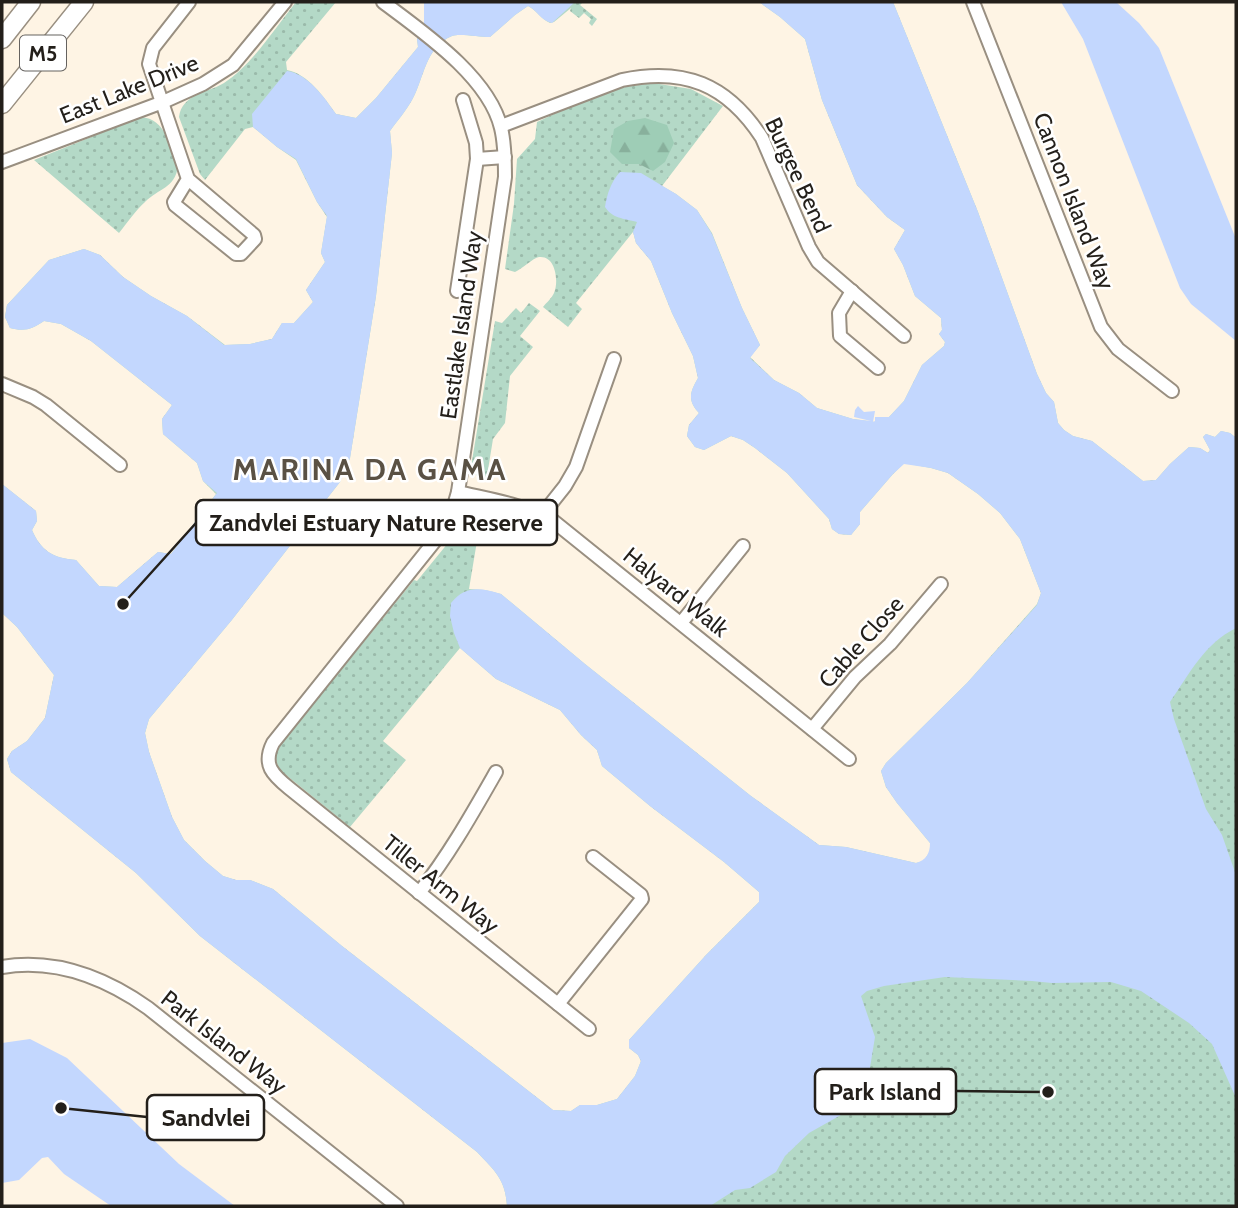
<svg xmlns="http://www.w3.org/2000/svg" width="1238" height="1208" viewBox="0 0 1238 1208" font-family="Cabin,sans-serif">
<style>
.grass{fill:url(#grass-dots)}
.forest{fill:url(#forest-firs)}
.water{fill:#c3d7fe}
.lines{fill:none;stroke-linecap:round;stroke-linejoin:round}
.street-casing{stroke:#998f81;stroke-width:16}
.primary-casing{stroke:#998f81;stroke-width:21}
.street{stroke:#fff;stroke-width:12}
.primary{stroke:#fff;stroke-width:18}
.labels{text-anchor:middle;dominant-baseline:central;stroke-width:5;stroke-linejoin:round;paint-order:stroke}
.shield{fill:#fff;stroke:#65625f;stroke-width:2}
.shield-label{font-size:21px;font-weight:bold;fill:#231f1a}
.street-label{font-size:23px;fill:#231f1a;stroke:#fff}
.district-label{font-size:30px;font-weight:bold;letter-spacing:2px;fill:#5a5144;stroke:#fff}
.leader{fill:none;stroke:#231f1a;stroke-width:2.5}
.callout-dot{fill:#231f1a;stroke:#fff;stroke-width:2.5}
.callout{fill:#fff;stroke:#231f1a;stroke-width:2.5}
.callout-label{font-size:24px;text-anchor:middle;font-weight:bold;fill:#231f1a}
</style>
<defs>
<pattern id="grass-dots" width="8" height="8" patternUnits="userSpaceOnUse" patternTransform="scale(1.75)"><rect width="8" height="8" fill="#b4d9c7"/><path d="M2 2h.1M6 6h.1" fill="none" stroke="#9abaaa" stroke-width="1.8" stroke-linecap="round"/></pattern>
<pattern id="forest-firs" width="22" height="20" patternUnits="userSpaceOnUse" patternTransform="scale(1.75)"><rect width="22" height="20" fill="#9ecdb6"/><path d="M5 1l3.5 6h-7zM16 11l3.5 6h-7z" fill="#88b09c"/></pattern>
</defs>
<rect width="100%" height="100%" fill="#fef4e4"/>
<g class="grass">
<path d="M296,2h40l-50,60 1,8c21,4 37,27 49,44l20,4 20,-20 42,-51 -1,-8 7,-13v-24h159l-3,3 17,14 -5,7 -3,-3 2,-4 -7,-6 -5,5 -9,-7 1,-3 -17,14 -4,1c-9,-4 -14,-13 -22,-17l-13,9 -25,22c-10,0 -31,-4 -38,-1 -27,11 -28,43 -40,64 -6,11 -15,21 -22,31l2,22 -16,143 -26,162 -10,24 -109,139 -82,98 -4,14 4,19 23,65 12,23 21,21 18,15 13,4h14l23,9 69,57 211,164 18,1 9,-6h17l20,-6 18,-23 6,-15 -3,-6 -9,-7v-8l77,-85 53,-53v-10l-35,-30 -74,-56 -48,-40 -5,-16 -16,-15 -21,-25 -64,-31 -36,-31 -77,93 23,19 -56,67 -69,-56c-6,-9 -7,-16 -1,-26l134,-165 3,1 31,-38 12,-18 10,-4 10,2 -11,66 16,1 16,4 84,70 166,132 68,49 27,2 70,16 8,-2 6,-10v-8l-33,-40 -11,-16 -5,-16 5,-8 81,-80 70,-79 4,-11 -21,-54 -20,-26 -22,-19 -30,-21 -17,-5 -27,-5 -11,11 -33,38v12l-9,11 -12,-1 -7,-5 -3,-10 -42,-46 -32,-25 -12,-8 -12,-4 -27,14 -9,-3 -8,-11 2,-11 10,-12c-12,-13 -9,-21 -1,-35l-5,-22 -21,-43 -21,-52 -15,-18 -3,-11 -57,71 6,6 -14,18 -25,-20c3,-4 9,-9 11,-14 5,-11 2,-38 -15,-36 -6,1 -17,12 -24,15l-10,-3 9,-65 3,-45 18,-20 2,-17 49,-23 39,-12 28,-4 38,6 32,17 -61,80 14,8 21,16 15,23 30,75 18,37 -10,12 24,23 25,13 18,15 36,11 22,3v-5h14l15,-16 18,-36 22,-19 1,-4 -6,-8 3,-4 -1,-12 -26,-22 -12,-31 -9,-16 11,-19 -18,-13 -30,-32 -35,-85 -17,-61 -25,-22 -21,-15h134l85,210 59,162 9,19 8,9 4,21 6,7 9,6 19,5 51,40 13,-1 14,-16 19,-17 11,1 8,5 2,-3 -7,-13 3,-3 9,3 6,-6 9,2 5,4 1,-3v772h-729c-2,-27 -12,-35 -30,-54l-277,-216 -64,-63 -125,-101 -4,-13 5,-8 15,-10 18,-23 9,-43 -37,-48 -15,-14v-129l34,27 1,10 -5,9c9,21 21,28 44,30l23,26 18,1 41,-35 13,2 45,-60 -13,-13 -6,-18 -34,-29 -1,-15 10,-14 -81,-64 -30,-17 -17,-3c-12,8 -19,11 -34,7l-5,-11 2,-12 42,-45 35,-11 16,6 23,22 28,19 36,20 38,29 25,-1 22,-5 10,-16h12l19,-21 -7,-12 19,-28 -4,-9 6,-36 -10,-15 -21,-42 -19,-13 -24,-20 -8,2 -40,51 -5,-6 -21,-57c3,-23 28,-24 45,-34 28,-18 51,-55 72,-81z"/>
<path d="M141,117c25,2 29,29 37,50 -4,22 -19,21 -33,35 -10,9 -18,21 -26,31l-85,-73z"/>
<path d="M529,303l11,8 -20,25 13,11 -23,29 -5,47 -12,16 -7,43 -4,-1 -8,-8h-4l25,-152 7,2 14,-15 5,5z"/>
</g>
<path class="forest" d="M645,118l22,7 7,18 -9,19 -12,9 -14,-7h-17l-12,-12 4,-23 14,-8z"/>
<g class="water">
<path d="M424,2h151l-23,21c-11,-2 -15,-13 -24,-17l-13,9 -25,22c-10,0 -31,-4 -38,-1 -27,11 -28,43 -40,64 -6,11 -15,21 -22,31l2,22 -16,143 -26,162 -10,24 -109,139 -82,98 -4,14 4,19 23,65 12,23 21,21 18,15 13,4h14l23,9 69,57 211,164 18,1 9,-6h17l20,-6 18,-23 6,-15 -3,-6 -9,-7v-8l77,-85 53,-53v-10l-35,-30 -74,-56 -48,-40 -5,-16 -16,-15 -21,-25 -64,-31 -36,-31 -6,-15 -4,-17 1,-13c15,-18 29,-15 50,-9l84,70 166,132 68,49 27,2 70,16c10,-3 14,-9 14,-20l-33,-40 -11,-16 -5,-16 5,-8 81,-80 70,-78 4,-12 -21,-54 -20,-26 -22,-19 -30,-21 -17,-5 -27,-4 -11,10 -33,38v12l-9,11 -12,-1 -7,-5 -3,-10 -42,-46 -32,-25 -12,-8 -12,-4 -27,14 -9,-3 -8,-11 2,-11 10,-12c-12,-13 -9,-21 -1,-35l-5,-22 -21,-43 -21,-52 -15,-18 -3,-11 4,-10c-14,-4 -24,-3 -32,-15 2,-13 6,-25 15,-35l21,1 35,21 21,16 15,24 30,74 18,37 -10,13 24,22 25,13 18,15 36,11 18,2 -17,-4 1,-7 3,-4 6,6 11,-1 -2,11 2,-1v-4h14l15,-16 18,-36 22,-19 1,-4 -6,-8 3,-4 -1,-12 -26,-22 -12,-31 -9,-16 11,-19 -18,-13 -30,-32 -35,-85 -17,-61 -25,-22 -21,-15h134l85,210 59,162 9,19 8,9 4,21 6,7 9,6 19,5 51,40 13,-1 14,-16 19,-17 11,1 8,5 2,-3 -7,-13 3,-3 9,3 6,-6 9,2 5,4 1,-3v194c-32,16 -46,45 -66,74l4,17 32,90 16,26 14,40v223l-24,-54 -23,-21 -48,-32 -30,-9 -59,1 -20,-2 -87,-4 -61,9 -17,5 -6,5 14,41 -8,49 -19,25 -39,22 -24,23 -9,16 -26,16 -15,2 -25,16h-203c-2,-27 -12,-35 -30,-54l-277,-216 -64,-63 -125,-101 -4,-13 5,-8 15,-10 18,-23 9,-43 -37,-48 -15,-14v-129l34,27 1,10 -5,9c9,21 21,28 44,30l23,26 18,1 41,-35 13,2 46,-61 -14,-12 -6,-18 -34,-29 -1,-15 10,-14 -81,-64 -30,-17 -17,-3c-12,8 -19,11 -34,7l-5,-11 2,-12 42,-45 35,-11 16,6 23,22 28,19 36,20 37,29 26,-1 22,-5 10,-16h12l19,-21 -7,-12 19,-28 -4,-9 6,-37 -10,-14 -21,-43 -19,-12 -24,-20 -1,-13 35,-43c21,3 37,26 49,43l20,4 20,-20 42,-51 -1,-8 7,-13z"/>
<path d="M1061,2h55l23,21 20,25 77,191v102l-45,-37 -11,-16 -97,-249z"/>
<path d="M30,1039l37,19 112,106 56,42h-124l-47,-32 -16,-17 -6,1 -23,22 -17,3v-140z"/>
</g>
<g class="lines">
<g class="street-casing">
<g id="street">
<path d="M383,2c40,30 106,75 118,126 4,16 4,33 4,49l-47,315 -7,24 -13,21 -165,206c-11,22 0,32 16,45l300,241"/>
<path d="M973,2l128,325 17,22 54,42"/>
<path d="M501,126l121,-46c62,-13 105,4 140,58l47,109 9,15 86,74"/>
<path d="M477,159l28,-2"/>
<path d="M2,162l161,-60 40,-18 30,-19 52,-63"/>
<path d="M188,179l-14,23 1,3 61,49h5l14,-15 -1,-4 -66,-56 -39,-115 4,-16 36,-46"/>
<path d="M457,291l20,-132 -1,-16 -13,-43"/>
<path d="M852,291l-13,22 1,23 38,32"/>
<path d="M2,384l31,13 13,8 74,60"/>
<path d="M458,492c29,7 68,13 94,28l297,239"/>
<path d="M542,515l23,-29 11,-19 38,-108"/>
<path d="M681,623l62,-77"/>
<path d="M812,729l43,-52 35,-33 51,-60"/>
<path d="M419,893c30,-38 53,-79 77,-121"/>
<path d="M2,967c54,-9 102,10 146,41l249,198"/>
<path d="M558,1004l84,-105 -1,-4 -48,-38"/>
</g>
</g>
<g class="primary-casing">
<g id="primary">
<path d="M2,39l29,-37"/>
<path d="M2,104l82,-102"/>
</g>
</g>
<use href="#street" class="street"/>
<use href="#primary" class="primary"/>
</g>
<g class="labels">
<rect class="shield" x="20" y="35.5" width="46" height="35" rx="5"/>
<g class="shield-label">
<text x="43" y="53">M5</text>
</g>
<g class="street-label">
<text transform="translate(129 89) rotate(-22)">East Lake Drive</text>
<text transform="translate(798 175) rotate(65)">Burgee Bend</text>
<text transform="translate(1074 201) rotate(69)">Cannon Island Way</text>
<text transform="translate(461 325) rotate(-82)">Eastlake Island Way</text>
<text transform="translate(676 592) rotate(39)">Halyard Walk</text>
<text transform="translate(861 642) rotate(-48)">Cable Close</text>
<text transform="translate(441 884) rotate(39)">Tiller Arm Way</text>
<text transform="translate(224 1042) rotate(38)">Park Island Way</text>
</g>
<g class="district-label">
<text x="370" y="469">MARINA DA GAMA</text>
</g>
</g>
<path class="leader" d="M123 604L196 523M1048 1092L956 1091M61 1108L147 1117"/>
<g class="callout-dot">
<circle cx="123" cy="604" r="7"/>
<circle cx="1048" cy="1092" r="7"/>
<circle cx="61" cy="1108" r="7"/>
</g>
<g class="callout">
<rect x="196" y="500" width="361" height="45" rx="7"/>
<rect x="815" y="1069" width="141" height="45" rx="7"/>
<rect x="147" y="1095" width="117" height="45" rx="7"/>
</g>
<g class="callout-label">
<text x="376" y="531">Zandvlei Estuary Nature Reserve</text>
<text x="885" y="1100">Park Island</text>
<text x="206" y="1126">Sandvlei</text>
</g>
<rect width="1238" height="1208" fill="none" stroke="#231f1a" stroke-width="7"/>
</svg>
